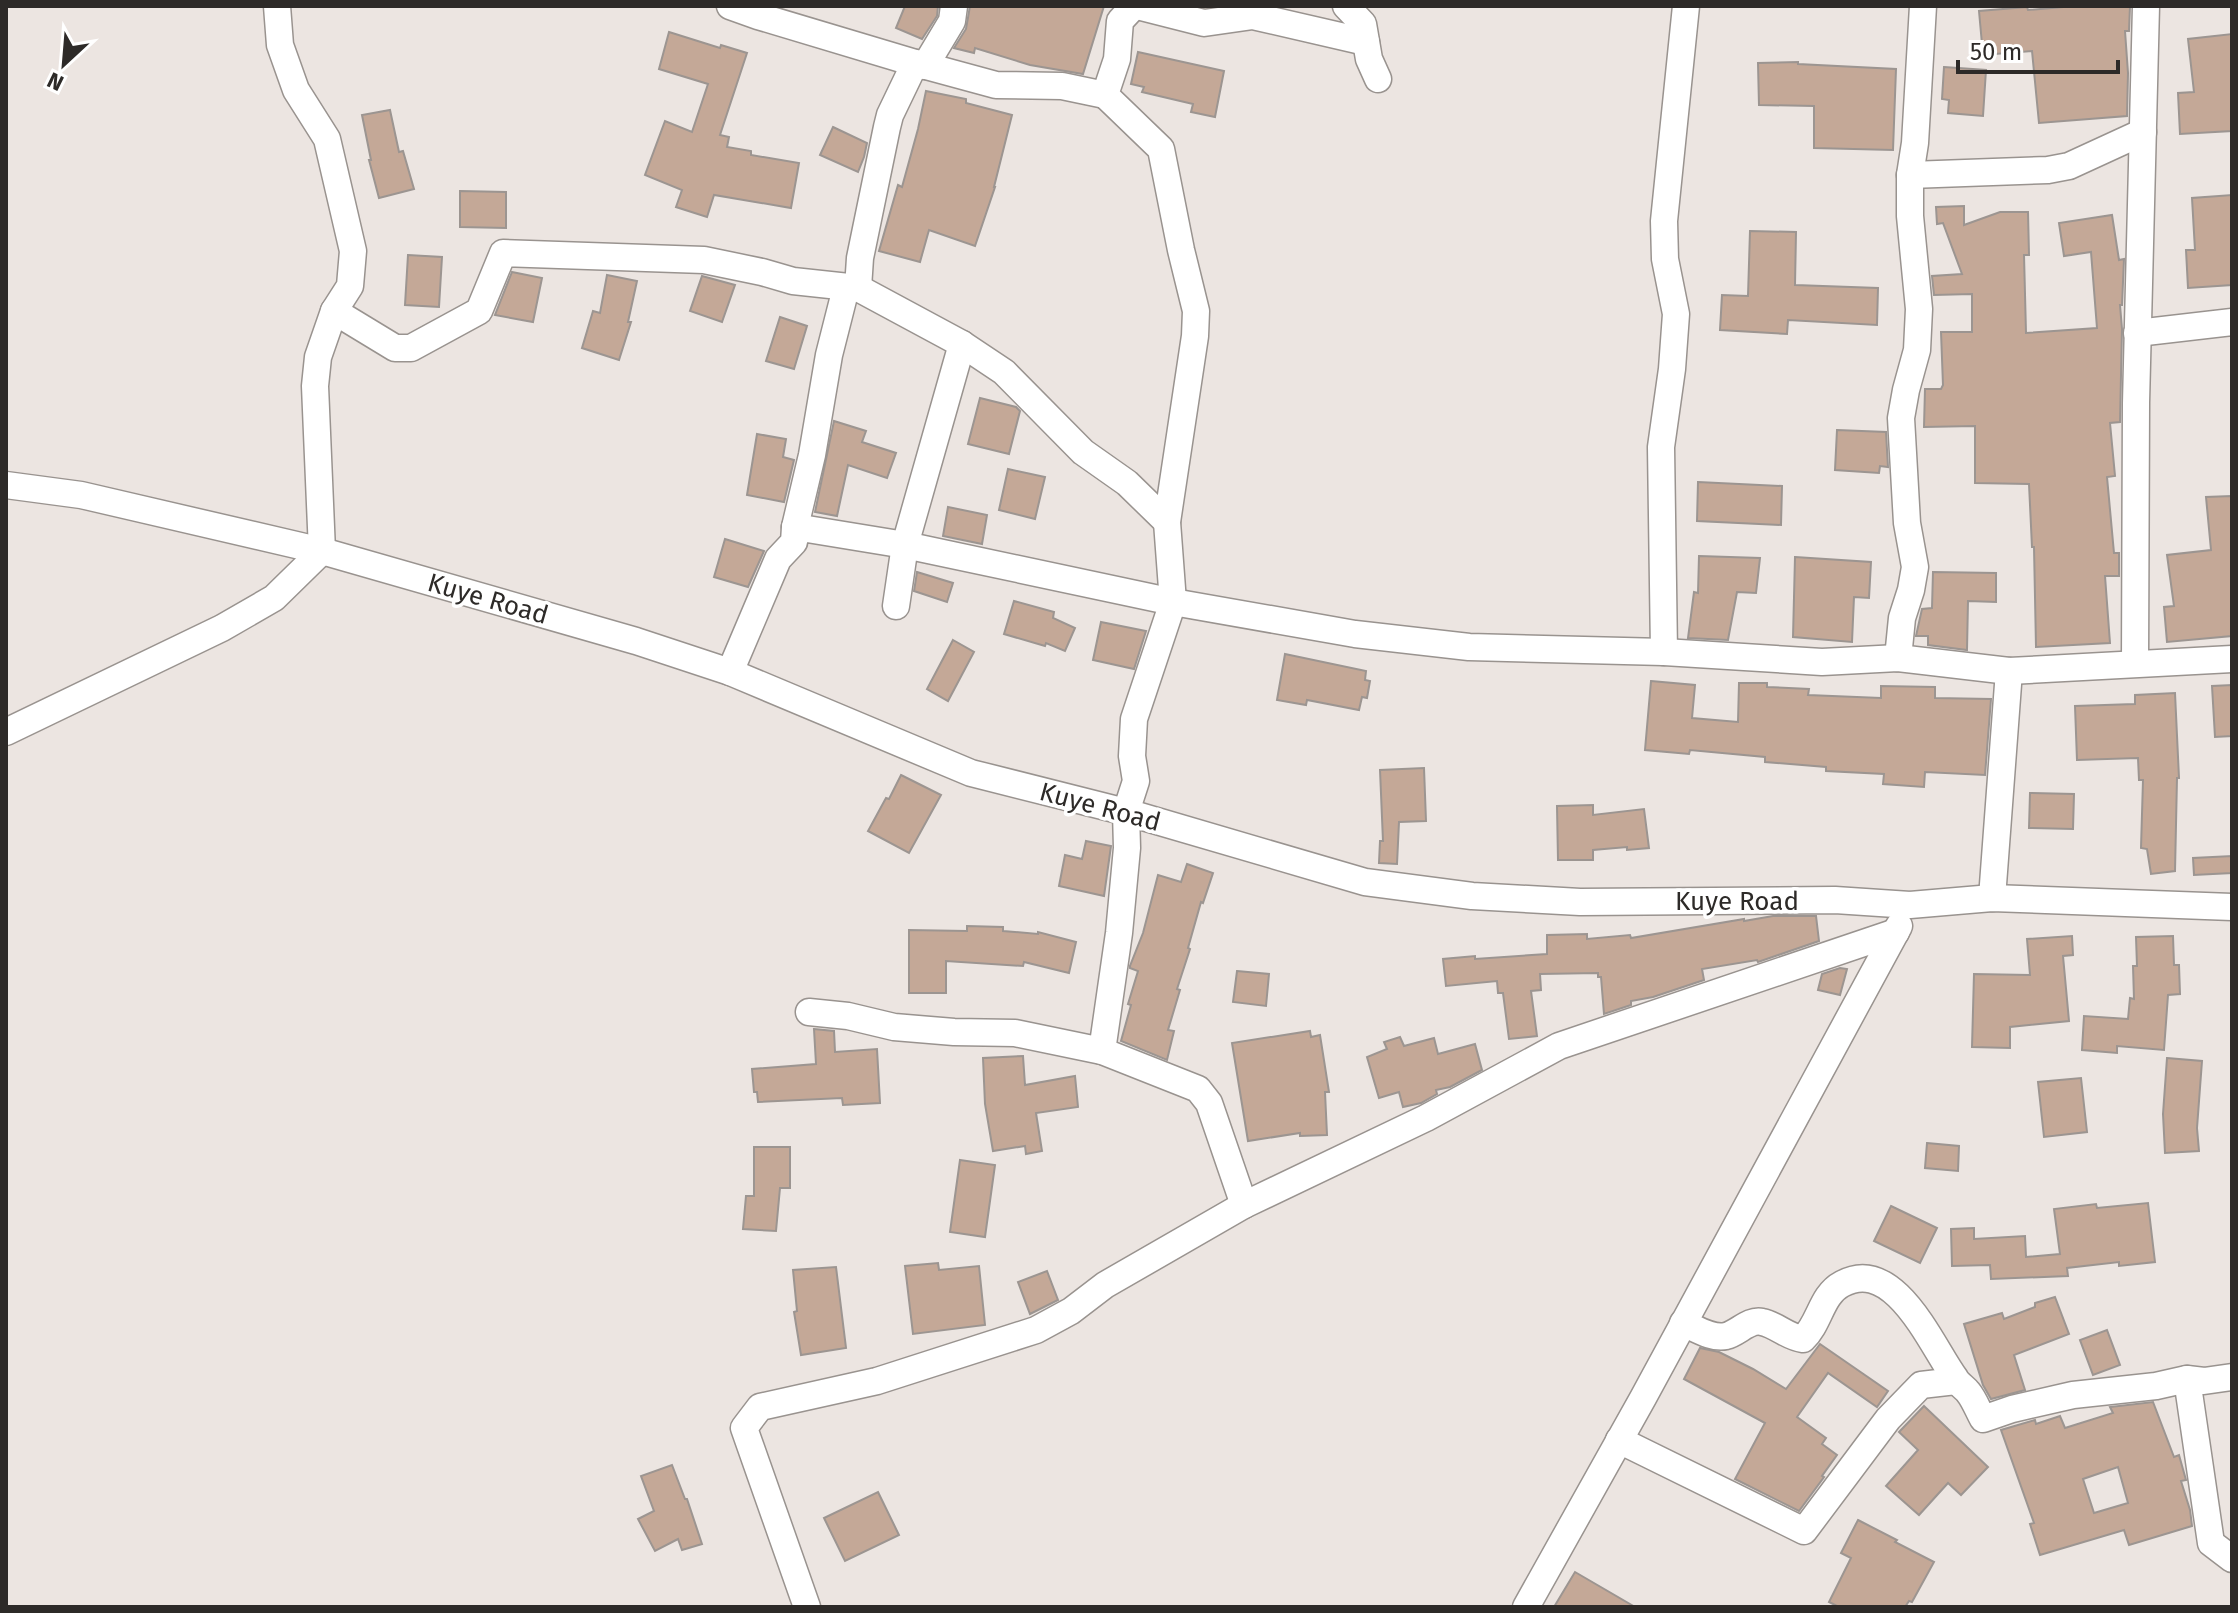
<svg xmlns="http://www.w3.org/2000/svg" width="2238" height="1613" viewBox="0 0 2238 1613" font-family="'Fira Sans',sans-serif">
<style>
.building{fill:#c4a897;stroke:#9c9591;stroke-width:2;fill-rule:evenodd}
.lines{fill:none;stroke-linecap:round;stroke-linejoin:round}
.minor-casing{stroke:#99938f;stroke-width:29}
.minor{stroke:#fff;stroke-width:26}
.labels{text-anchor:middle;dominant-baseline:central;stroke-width:7;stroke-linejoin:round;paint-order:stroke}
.street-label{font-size:26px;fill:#2d2a28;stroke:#fff}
</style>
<rect width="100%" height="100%" fill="#ece5e1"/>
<g class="building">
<path d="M905,6h33l-1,10 -15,23 -26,-11z"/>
<path d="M970,6h134l-21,68 -53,-9 -55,-17 -1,5 -20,-5 12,-19z"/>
<path d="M2075,6h55l-1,25h-4l3,42 -1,43 -88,7 -7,-72 -49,4 -4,-44 48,-4 1,3z"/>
<path d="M669,32l51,16 1,-3 26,8 -27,82 9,2 -2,10 24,4v4l48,8 -8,45 -77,-13 -7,22 -31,-10 6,-17 -37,-15 20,-54 27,11 16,-48 -49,-15z"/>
<path d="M2232,34v97l-52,3 -2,-41 16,-1 -6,-53z"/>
<path d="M1138,52l86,19 -9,46 -24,-5 2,-8 -51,-12 2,-5 -13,-3z"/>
<path d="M1798,62v2l98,5 -3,81 -79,-2v-42l-55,-1 -1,-42z"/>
<path d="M1944,67l42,3 -3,46 -35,-3 1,-13 -7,-1z"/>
<path d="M926,91l40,8v4l46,12 -18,72h1l-20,59 -46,-16 -9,32 -41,-11 19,-66 4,2 16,-58z"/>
<path d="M390,110l9,42 4,-1 11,38 -35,9 -10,-38h2l-9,-45z"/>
<path d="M833,127l34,16 -3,14 -6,15 -38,-17z"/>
<path d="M460,191l46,1v36l-46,-1z"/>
<path d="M2232,195v90l-44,3 -2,-38h9l-3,-52z"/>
<path d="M1964,206v19l36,-13h28l1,43h-5l2,78 71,-5 -6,-76 -27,4 -5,-33 53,-8 7,45 5,-1 -2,46h-2l2,24 -2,93 -10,1 5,53 -8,1 7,76h5v23h-14l5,67 -74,4 -2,-100h-2l-3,-63 -54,-1v-57l-51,1 1,-38h16l2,-4 -2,-53h31v-38l-38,1 -2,-19 30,-2 -19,-51 -6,1 -1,-17z"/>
<path d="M1750,231l46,1 -1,53 83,3 -1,37 -89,-5 -1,14 -67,-4 2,-35 26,1z"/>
<path d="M408,255l34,2 -3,50 -34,-2z"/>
<path d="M512,272l30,6 -9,44 -38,-7z"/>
<path d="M607,275l30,6 -9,41h3l-12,38 -37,-12 11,-37 7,2z"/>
<path d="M702,276l33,9 -13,37 -32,-11z"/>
<path d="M780,317l27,9 -13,43 -28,-8z"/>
<path d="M980,398l36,9 4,4 -11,43 -41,-10z"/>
<path d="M834,421l32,10 -4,11 34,11 -9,25 -39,-13 -11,51 -22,-4z"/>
<path d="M1837,430l49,2 2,35 -8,-1 -1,7 -44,-3z"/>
<path d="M757,434l29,5 -3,18 11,3 -10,42 -37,-7z"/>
<path d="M1008,469l37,8 -10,42 -36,-9z"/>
<path d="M1698,482l84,4 -1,39 -84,-4z"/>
<path d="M2231,496l1,140 -65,6 -3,-35 10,-1 -7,-51 44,-5 -5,-53z"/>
<path d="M948,507l39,8 -5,29 -39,-8z"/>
<path d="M725,539l39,12 -16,36 -34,-10z"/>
<path d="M1699,556l61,2 -4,35 -19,-1 -9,48 -40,-2 6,-46 4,1z"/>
<path d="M1795,557l76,5 -2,36 -15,-1 -2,45 -59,-5z"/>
<path d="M917,572l36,11 -6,19 -33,-11z"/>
<path d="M1933,572l63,1v29l-28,-1 -1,49 -39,-5v-9h-12l6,-27 10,-1z"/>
<path d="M1014,601l40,11 -1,6 22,10 -10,23 -19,-8 -1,3 -41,-12z"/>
<path d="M1101,622l45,9 -12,38 -41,-9z"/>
<path d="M953,640l21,12 -26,49 -21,-12z"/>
<path d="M1285,654l81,17 -1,9 5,1 -3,17 -5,-1 -3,13 -52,-10 -1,5 -29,-5z"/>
<path d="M1651,681l44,4 -3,33 46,4 1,-39h28v4l42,2 -1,6 73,3v-12l54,1v11l56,1 -6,76 -60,-3 -1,15 -41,-3 1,-10 -58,-3v-4l-61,-5v-5l-75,-7 -1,4 -44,-4z"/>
<path d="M2232,685v51l-17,1 -3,-51z"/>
<path d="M2175,693l4,85h-2l-2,93 -24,3 -4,-25 -6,-1 2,-68h-4l-1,-22 -61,2 -2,-54 60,-2v-9z"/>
<path d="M1424,768l2,53 -27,1 -2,42 -18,-1 1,-22h3l-3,-71z"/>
<path d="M901,775l40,20 -32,58 -41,-22 18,-33 3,1z"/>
<path d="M2030,793l44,1 -1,35 -44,-1z"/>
<path d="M1593,805v10l51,-6 5,39 -22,2v-3l-34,3v10h-35l-1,-54z"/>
<path d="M1086,841l25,5 -7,50 -45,-10 6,-31 17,4z"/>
<path d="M2232,856v17l-38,2 -1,-17z"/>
<path d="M1187,864l26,9 -10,30 -2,-1 -13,46 2,1 -13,40 3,1 -12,40 6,1 -7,29 -46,-19 10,-36 -3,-1 10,-33 -8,-3v-2l13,-33 15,-58 23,7z"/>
<path d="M1773,916h43l3,25 -61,21 -1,-2 -55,9 2,11 -51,17 -22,4v4l-27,9 -3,-37h-3v-4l-58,1 1,16 -10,1 6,45 -28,3 -6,-46h-5l-1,-12 -51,5 -3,-27 32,-3v3l72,-5v-19l40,-1v5l43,-4 1,3 113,-19v2z"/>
<path d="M967,926l36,1v4l35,3v-2l38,10 -7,31 -45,-11 -1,4 -77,-5v32h-37v-63l58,1z"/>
<path d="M2072,936l1,19 -10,1 6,65 -59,6v21l-38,-1 2,-73 56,1 -3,-36z"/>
<path d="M2173,936l1,29h5l1,29 -12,1 -4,55 -47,-4v7l-35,-3 2,-34 44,3 2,-21 4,1 -1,-33h4l-1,-29z"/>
<path d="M1840,968l7,1 -7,26 -22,-5 4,-16z"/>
<path d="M1237,971l32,3 -3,32 -33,-4z"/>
<path d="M814,1029l20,2 1,21 42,-3 3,54 -37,2 -1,-7 -84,4 -1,-10h-3l-2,-23 64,-5z"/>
<path d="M1310,1031l1,6 9,-2 9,57h-4l2,43 -27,1v-3l-52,8 -16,-98z"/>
<path d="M1400,1037l4,9 30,-8 4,16 37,-10 7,26 -32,17 -14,3 1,4 -16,9 -18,4 -4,-15 -20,6 -12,-41 20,-8 -3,-7z"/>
<path d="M1023,1056l2,29 50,-9 3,31 -42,6 6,38 -16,3 -1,-8 -32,5 -8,-47 -2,-46z"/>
<path d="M2167,1058l35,3 -5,67 2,23 -34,2 -2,-39z"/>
<path d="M2081,1078l6,54 -43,5 -6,-55z"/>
<path d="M1927,1143l32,3 -1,25 -33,-3z"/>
<path d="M754,1147h36v41h-10l-4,43 -33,-2 3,-33h8z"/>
<path d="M960,1160l35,5 -10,72 -35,-5z"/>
<path d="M2148,1203l7,59 -36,4v-4l-52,6 1,8 -77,3 -1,-14 -38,1 -1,-37 23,-1v11l51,-3 1,21 34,-3 -6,-45 42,-5 1,4z"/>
<path d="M1891,1206l46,22 -17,35 -46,-22z"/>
<path d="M938,1263l1,7 40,-4 6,59 -72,9 -8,-68z"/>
<path d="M836,1267l10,81 -45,7 -7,-43 3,-1 -4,-41z"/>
<path d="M1047,1271l11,29 -28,14 -12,-32z"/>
<path d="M2055,1297l14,37 -55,21 11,35 -34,9 -8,-14 -19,-61 38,-11 2,6 31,-12v-4z"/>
<path d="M2107,1330l13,35 -27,10 -13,-35z"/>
<path d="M1820,1344l68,47 -11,16 -49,-34 -31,44 29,21 -4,6 15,11 -15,21 2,1 -25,34 -64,-32 30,-56 -81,-44 16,-31 19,4 34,17 33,20z"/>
<path d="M2153,1402l21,55 5,-2 7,25 -5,1 9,29 2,16 -63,19 -5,-15 -84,25 -10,-31 4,-1 -33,-93 34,-10 1,4 24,-8 5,12 48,-15 -3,-6zM2118,1467l10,36 -34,10 -11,-34z"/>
<path d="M1924,1406l64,61 -27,28 -13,-12 -29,32 -33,-29 32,-36 -19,-18z"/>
<path d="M672,1465l13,34h2l15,45 -20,6 -4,-11 -23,12 -17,-32 16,-8 -13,-35z"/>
<path d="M878,1492l21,43 -54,26 -21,-43z"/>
<path d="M1858,1520l39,20 -2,2 39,20 -22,40 -3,-1 -4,6h-66l-10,-5 22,-44 -10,-5z"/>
<path d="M1575,1572l60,35h-81z"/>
</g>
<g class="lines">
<g class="minor-casing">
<g id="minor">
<path d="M730,6l28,10 157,47 81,22 66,1 43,9"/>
<path d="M1137,6l67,17 49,-7 113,26"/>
<path d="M1346,6l17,18 6,35 9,20"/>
<path d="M925,66l27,-45 2,-15"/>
<path d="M1910,175l138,-5 21,-4 74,-34"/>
<path d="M858,288l2,-30 27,-131 3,-12 25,-52"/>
<path d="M334,311l61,37h16l68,-37 24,-58 201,7 58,12 31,9 65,7 104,56 42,28 79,80 44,31 40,39"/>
<path d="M2137,333l95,-11"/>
<path d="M6,485l75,10 241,56 314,90 94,31 241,101 155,39 239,70 107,14 108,6 255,-2 75,5 82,-7 240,9"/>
<path d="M795,527l17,-72 17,-100 17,-67"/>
<path d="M896,606l9,-61 57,-201"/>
<path d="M1664,652l-3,-205 11,-78 4,-55 -11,-55 -1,-38 22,-215"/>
<path d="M1898,658l4,-40 9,-28 4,-23 -8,-44 -6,-105 5,-28 11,-40 2,-41 -9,-93v-41l5,-32 8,-137"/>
<path d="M2135,663l1,-260 10,-397"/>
<path d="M730,672l48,-113 16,-17 1,-15 110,18 268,57 182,32 114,13 195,5 158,10 76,-4 111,13 223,-12"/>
<path d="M6,732l216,-104 52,-30 48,-47 -7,-165 3,-29 16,-46 16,-25 3,-35 -26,-112 -31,-49 -16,-45 -3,-39"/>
<path d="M1992,898l17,-227"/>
<path d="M809,1012l39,4 46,11 60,5 61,1 87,18 96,38 11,14 35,102"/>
<path d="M1102,1051l17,-118 8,-85 -1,-36 10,-31 -4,-25 2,-37 39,-117 -6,-80 28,-186 1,-25 -15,-61 -20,-101 -56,-54 12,-36 3,-38 14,-15"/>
<path d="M1683,1323c14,6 29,16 43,13 12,-3 23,-17 36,-14 15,3 25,15 41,17 17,-16 18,-44 39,-55 53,-29 90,63 113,94 3,6 9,9 13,14 6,7 10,18 15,27l29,-10 61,-14 83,-9 31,-7 17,2 28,-4"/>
<path d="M2187,1379l24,164 21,16"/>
<path d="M1619,1440l185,91 84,-112 33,-34 35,-4"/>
<path d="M807,1607l-63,-179 16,-21 117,-26 159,-51 35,-19 34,-26 139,-80 182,-87 133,-72 337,-114"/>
<path d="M1526,1607l117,-209 256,-472"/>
</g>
</g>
<use href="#minor" class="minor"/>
</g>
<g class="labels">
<g class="street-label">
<text transform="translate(488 599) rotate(16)">Kuye Road</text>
<text transform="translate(1100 807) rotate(15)">Kuye Road</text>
<text x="1737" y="901">Kuye Road</text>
</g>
</g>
<rect width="2238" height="1613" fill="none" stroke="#2d2a28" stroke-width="16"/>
<g transform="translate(64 64) rotate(206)" stroke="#ffffff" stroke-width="6" paint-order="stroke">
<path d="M0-6L14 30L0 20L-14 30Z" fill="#2d2a28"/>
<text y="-12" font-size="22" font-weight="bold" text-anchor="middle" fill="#2d2a28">N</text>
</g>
<path d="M1958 60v12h160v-12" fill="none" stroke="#2d2a28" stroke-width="4"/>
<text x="1970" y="60" font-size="24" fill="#2d2a28" stroke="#ffffff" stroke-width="6" paint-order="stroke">50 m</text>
</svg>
